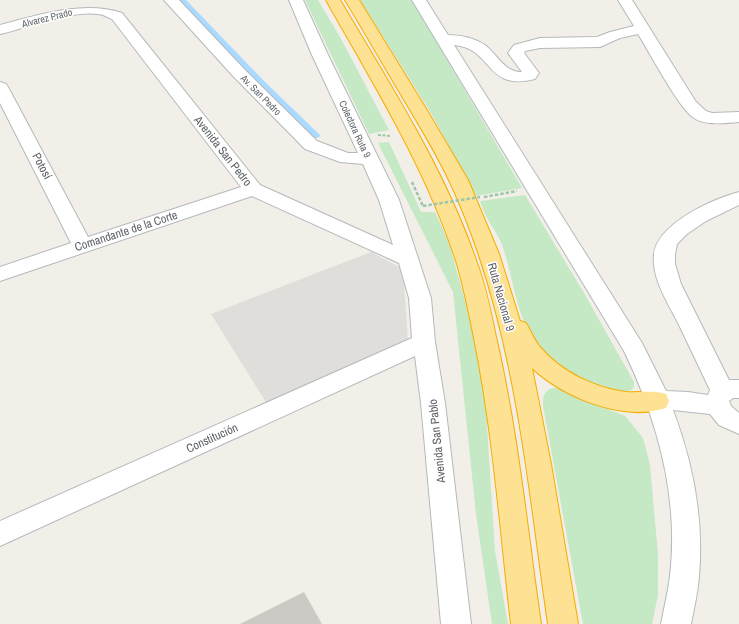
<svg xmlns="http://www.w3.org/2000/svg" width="739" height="624" viewBox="0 0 739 624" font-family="'Archivo Narrow',sans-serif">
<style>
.industrial{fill:#e0deda}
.green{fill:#c5e8c5}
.water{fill:#aadaff}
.building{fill:#cccac5}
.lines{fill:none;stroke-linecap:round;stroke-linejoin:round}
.minor-casing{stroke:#b5b8bc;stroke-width:2}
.highway-casing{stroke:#f9ab00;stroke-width:2}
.path-far1{stroke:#9cc7a9;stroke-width:2;stroke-dasharray:3 1.5;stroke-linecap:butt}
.path{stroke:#9cc7a9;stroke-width:2.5;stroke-dasharray:3.5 2;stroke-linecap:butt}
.minor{fill:#fff;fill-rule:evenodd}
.highway{fill:#fde293;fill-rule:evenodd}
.path-bridge{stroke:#9cc7a9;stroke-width:2.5;stroke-dasharray:3.5 2;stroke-linecap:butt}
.labels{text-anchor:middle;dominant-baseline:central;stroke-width:3;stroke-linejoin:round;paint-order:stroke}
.far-street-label{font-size:10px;fill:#5f6368;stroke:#fff}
.street-label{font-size:12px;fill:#5f6368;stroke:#fff}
</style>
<rect width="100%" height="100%" fill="#f1efe8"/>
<path class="industrial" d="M371,252l32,17 5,72 -141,63 -56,-90z"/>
<g class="green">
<path d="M305,0h13l22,37 49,93 -20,4z"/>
<path d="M360,0h52l110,188 -46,8 -45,-83z"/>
<path d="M389,142l32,70h14l14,31 15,54 20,82 11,172 13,73h-16l-16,-110 -23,-222 -75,-149z"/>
<path d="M525,195l59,98 50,89v5c-10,11 -22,5 -33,1 -24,-11 -55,-26 -69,-50 -17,-28 -19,-63 -30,-93 -3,-9 -10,-18 -15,-27 -3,-5 -5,-11 -7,-17z"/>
<path d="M552,388h7l20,10 46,18 18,22 7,27 8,90v40l-6,29h-69l-40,-218c0,-9 0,-14 9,-18z"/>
</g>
<path class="water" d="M174,0h12l80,83 55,53 -12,5z"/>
<path class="building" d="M304,592l18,32h-82z"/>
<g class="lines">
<g class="minor-casing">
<g id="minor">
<path d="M164,0h15l66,70 72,71 31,12h10l-46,-98 -23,-55h14l25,55 71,145 32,98 4,44 10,61 26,221h-30l-20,-221 -6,-47 -415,190v-25l412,-183 -3,-40 -10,-35 -147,-67 -252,85v-14l71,-24 -71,-140v-21l6,2 2,3 80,150 153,-50 -129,-168c-5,-2 -9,-5 -15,-5 -25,-4 -71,14 -97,20v-9c38,-10 84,-25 122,-12l138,172 133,60 -14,-45 -16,-36 -23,-2 -35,-13 -72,-73z"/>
<path d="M412,0h14l22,35c13,0 26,3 37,10 12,9 20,28 37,27l-14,-19 6,-8 26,-7 57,-1 13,-5 24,-6 -16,-26h14l64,102 10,9 6,2 27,-1v10c-14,1 -33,4 -45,-4 -15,-9 -45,-67 -56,-84l-18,4 -20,9 -60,1 -15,3 -1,2 15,20 -4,6c-50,13 -42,-31 -81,-34l188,298 24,48 22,1 20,3 2,-5c-10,-21 -20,-42 -30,-63 -10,-21 -29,-48 -26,-73 4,-31 59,-55 85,-62v13l-33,16 -19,13 -10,10 -2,10v10l6,20 48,96h10v18h-6l-4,3 2,5 8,7v21l-20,-9 -9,-11 -37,-4c20,53 31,109 26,166 -1,16 -5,32 -8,48h-30c3,-16 7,-32 9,-48 9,-78 -12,-155 -46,-225z"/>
</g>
</g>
<g class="highway-casing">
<g id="highway">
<path d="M326,0h14c50,85 105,169 137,263 9,24 14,49 19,74 22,94 31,191 45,287h-30c-11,-95 -18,-192 -37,-286 -5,-25 -10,-50 -17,-74 -30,-94 -83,-179 -131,-264z"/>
<path d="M345,0h14l69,112 40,68 31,74 21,67 6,2c5,8 8,17 14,24 21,25 55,41 86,45 13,1 26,-2 40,2l3,7 -3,7c-43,14 -103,-11 -134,-40l19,96 27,160h-30c-21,-145 -33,-297 -94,-433 -14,-32 -33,-63 -51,-93 -20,-33 -38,-66 -58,-98z"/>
</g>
</g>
<path class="path-far1" d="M378,135l13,1"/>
<g class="path">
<path d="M412,182l11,24"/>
<path d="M484,197l33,-6"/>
</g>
<use href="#minor" class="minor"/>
<use href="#highway" class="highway"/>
<path class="path-bridge" d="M423,206l57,-9"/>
</g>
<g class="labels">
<g class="far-street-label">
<text transform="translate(47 18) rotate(-14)">Alvarez Prado</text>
<text transform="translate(261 95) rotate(45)">Av. San Pedro</text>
<text transform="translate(355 129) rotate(65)">Colectora Ruta 9</text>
</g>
<g class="street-label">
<text transform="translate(223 151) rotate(52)">Avenida San Pedro</text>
<text transform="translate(42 166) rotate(62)">Potosí</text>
<text transform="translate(126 231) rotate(-18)">Comandante de la Corte</text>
<text transform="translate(501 297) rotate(74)">Ruta Nacional 9</text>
<text transform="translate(212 438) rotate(-24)">Constitución</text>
<text transform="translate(437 441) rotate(-96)">Avenida San Pablo</text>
</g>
</g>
</svg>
